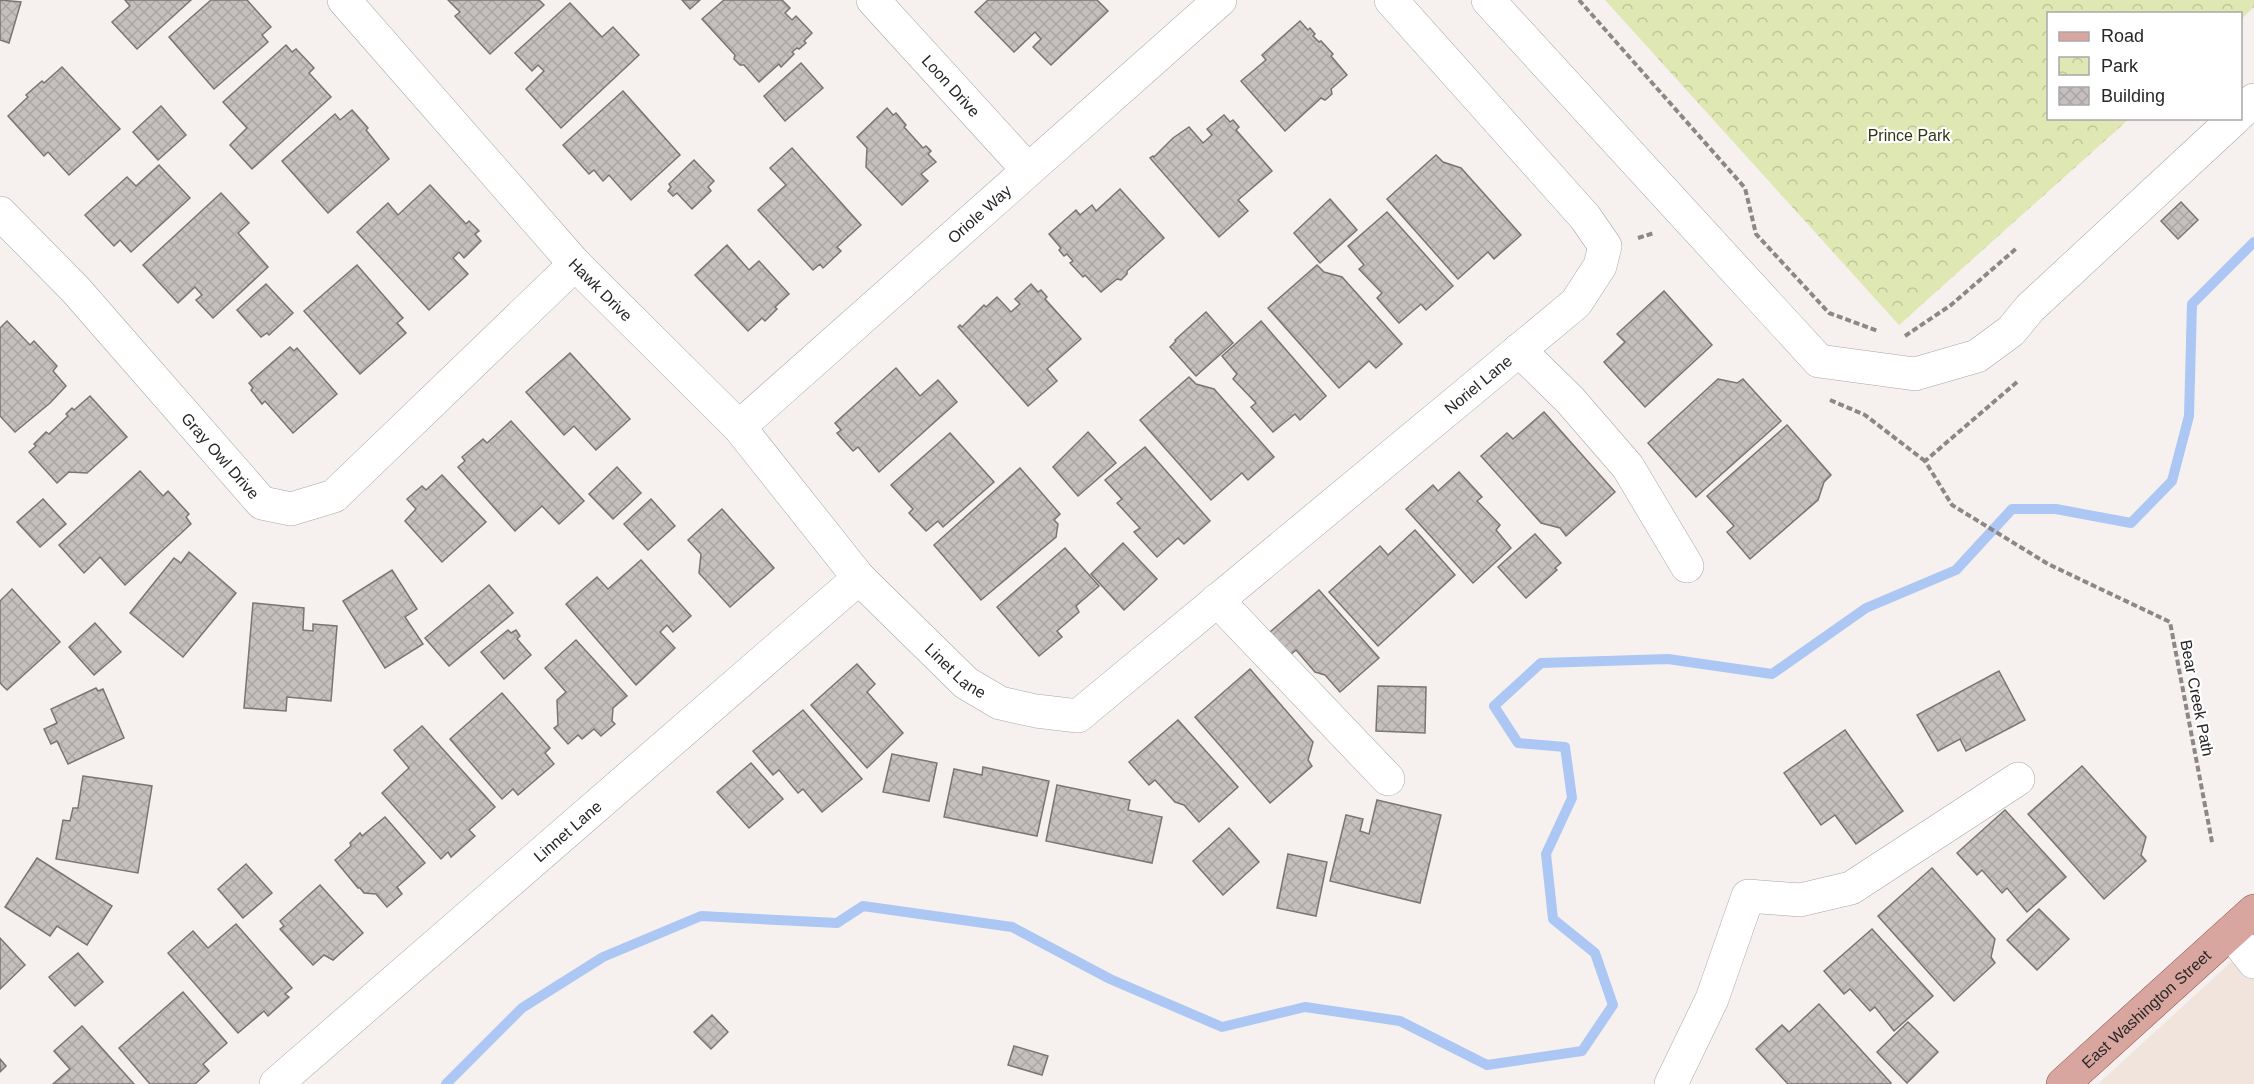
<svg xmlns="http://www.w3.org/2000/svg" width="2254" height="1084" viewBox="0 0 2254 1084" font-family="Arial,sans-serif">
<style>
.built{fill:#f0e4dd}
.park{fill:url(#park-crowns)}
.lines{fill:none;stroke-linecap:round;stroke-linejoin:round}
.stream{stroke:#acc7f3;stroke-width:10}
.building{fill:url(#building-cross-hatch);stroke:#797573;stroke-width:1.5}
.minor-casing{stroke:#aaa6a3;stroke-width:34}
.major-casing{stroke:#8b524b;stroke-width:34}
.path{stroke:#8b8887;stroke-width:4;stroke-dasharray:6 3;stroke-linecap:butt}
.minor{stroke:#fff;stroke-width:33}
.major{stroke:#d9a69f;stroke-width:33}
.labels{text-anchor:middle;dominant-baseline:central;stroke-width:4.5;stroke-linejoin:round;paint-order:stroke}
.street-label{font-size:16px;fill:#282626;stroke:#fff}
.park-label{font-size:16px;fill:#323610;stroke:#fff}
</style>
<defs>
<pattern id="park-crowns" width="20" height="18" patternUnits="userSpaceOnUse" patternTransform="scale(1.5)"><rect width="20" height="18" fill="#dfe7b2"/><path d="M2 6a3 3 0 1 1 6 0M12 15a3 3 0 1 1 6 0" fill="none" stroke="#bfc699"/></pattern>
<pattern id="building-cross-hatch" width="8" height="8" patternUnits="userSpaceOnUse" patternTransform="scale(1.5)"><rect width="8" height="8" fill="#c5c0be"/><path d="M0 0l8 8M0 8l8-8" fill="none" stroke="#a9a5a3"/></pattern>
</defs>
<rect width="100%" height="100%" fill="#f6f1ef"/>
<path class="built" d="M2254,941v143h-156z"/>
<path class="park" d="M1605,0h649v7l-13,12 -1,-5h-192v104l81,1 -230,206z"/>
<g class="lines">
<path class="stream" d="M446,1084l76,-76 81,-51 98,-41 136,7 26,-17 149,21 98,52 112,48 83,-20 95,14 87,44 95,-14 31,-46 -18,-52 -42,-34 -7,-65 26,-56 -7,-51 -47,-4 -24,-37 47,-43 127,-4 104,15 94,-66 90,-38 56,-61h44l75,14 41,-42 17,-65 3,-112 62,-62"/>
</g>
<g class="building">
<path d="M0,0l21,2 -12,41 -9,-3z"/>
<path d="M125,0h66l-54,49 -25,-27 18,-16z"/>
<path d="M211,0h36l24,27 -9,8 6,7 -54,47 -45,-52z"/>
<path d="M448,0h91l5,5 -54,49 -35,-38 5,-4z"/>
<path d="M682,0h18l-10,9z"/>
<path d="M724,0h58l8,8 -5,5 7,7 4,-4 16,17 -8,8 2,2 -7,6 -2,-1 -5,4 2,2 -13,13 -2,-3 -20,18 -15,-17h-4l-6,-6 1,-4 -33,-36z"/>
<path d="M988,0h109l11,11 -57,54 -18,-18 8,-8 -6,-7 -21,20 -39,-40z"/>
<path d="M570,3l32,34 11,-10 26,28 -78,73 -35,-39 18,-18 -6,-6 -6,6 -17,-18z"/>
<path d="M1300,21l8,9 2,-2 5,6 -2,2 6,6 2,-1 12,13 -2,2 16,19 -16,14 1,5 -7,6 -4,-2 -36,33 -44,-50 25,-21 -4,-5z"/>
<path d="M286,45l6,7 4,-3 18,19 -5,5 22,24 -79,72 -22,-24 17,-17 -24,-26z"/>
<path d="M801,63l22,25 -38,33 -21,-25z"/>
<path d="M62,67l58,62 -51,46 -21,-23 -4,4 -36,-40 20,-19 -2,-2 16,-14 2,2z"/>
<path d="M623,91l57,64 -49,45 -22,-25 -6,6 -9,-11 -5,4 -26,-29z"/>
<path d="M161,106l25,29 -28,25 -25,-28z"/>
<path d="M887,108l6,7 3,-2 10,12 -2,2 19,21 3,-2 5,5 -3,3 8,8 -15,12 7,7 -26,24 -36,-38 1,-19 -10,-11z"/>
<path d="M352,110l16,18 -2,2 23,29 -61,54 -46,-52 53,-47 5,6z"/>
<path d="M1224,115l6,7 3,-2 6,7 -3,3 36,41 -34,29 10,11 -29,26 -69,-79 3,-2 1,1 19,-19 16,-11 14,16 9,-8 -5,-6z"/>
<path d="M792,148l69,77 -24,22 4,4 -18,17 -3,-4 -7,6 -55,-60 28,-25 -16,-17z"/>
<path d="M1436,155l7,7 18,6 60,67 -27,24 -6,-7 -30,27 -71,-80z"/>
<path d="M694,160l20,21 -6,6 3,4 -19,18 -15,-16 -4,3 -5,-5 3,-4 -2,-3z"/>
<path d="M159,165l31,33 -59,54 -11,-12 -6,6 -29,-31 42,-38 9,9z"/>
<path d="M430,185l36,39 3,-3 10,10 -4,3 6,7 -17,17 -5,-6 -6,6 15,16 -39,36 -72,-78 31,-29 10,12z"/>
<path d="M1120,189l44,49 -37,33v3l-6,6 -4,-1 -16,13 -16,-17 -2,2 -13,-14 3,-2 -6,-7 -3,2 -5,-6 2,-2 -12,-14 27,-24 4,5 12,-10 4,6z"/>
<path d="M221,193l28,30 -11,10 30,34 -55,51 -17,-18 6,-5 -7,-8 -17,16 -35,-38z"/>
<path d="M1330,199l27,31 -37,33 -26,-30z"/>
<path d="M2181,202l17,18 -20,19 -17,-18z"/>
<path d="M1387,212l66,74 -27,24 -5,-6 -22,19 -22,-25 5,-5 -23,-24 5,-4 -16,-19z"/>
<path d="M727,245l22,25 10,-9 30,33 -14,13 2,2 -12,12 -3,-3 -14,13 -53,-56z"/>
<path d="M357,265l46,53 -6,5 9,10 -46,41 -56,-63z"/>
<path d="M1317,265l7,7 18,5 60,67 -26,24 -7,-7 -30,27 -71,-80z"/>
<path d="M266,284l27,29 -24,22 -2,-2 -6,4 -24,-27z"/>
<path d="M1031,284l7,8 3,-2 6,7 -2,2 36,40 -34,30 10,12 -29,25 -70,-79 2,-2 2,2 22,-22 2,2 11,-10 14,15 9,-8 -5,-5z"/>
<path d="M1664,291l48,54 -67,62 -41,-45 21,-20 -8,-8z"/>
<path d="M1206,312l27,31 -37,33 -26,-29 6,-6 -1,-1z"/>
<path d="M7,321l23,24 4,-4 23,25 -4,5 13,15 -16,17 -35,29 -15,-16v-88z"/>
<path d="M1261,321l65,75 -26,24 -5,-6 -22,18 -22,-25 5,-4 -23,-24 4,-5 -15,-18z"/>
<path d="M290,347l4,4 3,-3 40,46 -44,39 -28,-32 -3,3 -11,-14 2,-2 -4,-5z"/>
<path d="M570,353l60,66 -34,31 -22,-24 -10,9 -38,-43z"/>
<path d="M896,368l24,28 18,-16 19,22 -78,70 -21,-25 -5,4 -16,-18 4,-3 -6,-7z"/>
<path d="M1189,377l7,7 18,5 60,68 -26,23 -6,-7 -31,27 -71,-80z"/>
<path d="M1718,379l19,4 6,-4 38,42 -85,76 -48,-54z"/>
<path d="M90,396l37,41 -40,36 -18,-1 -12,11 -28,-31 7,-6 -2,-2 12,-12 3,2 19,-18 -2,-2 6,-6 2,2z"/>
<path d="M1544,412l71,80 -49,44 -6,-8 -19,-5 -60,-67 26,-23 6,6z"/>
<path d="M511,421l73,80 -25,23 -17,-18 -27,25 -57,-64 7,-6 -3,-4 21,-18 4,4z"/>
<path d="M1787,425l44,50 -7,7 -6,18 -68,59 -23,-27 7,-6 -27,-30z"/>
<path d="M1088,432l28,31 -38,33 -25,-29z"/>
<path d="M950,433l44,49 -51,45 -5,-6 -12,10 -17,-18 4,-4 -22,-24z"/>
<path d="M1145,447l65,74 -26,23 -6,-6 -21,19 -23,-25 6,-4 -23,-25 5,-4 -17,-19z"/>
<path d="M617,467l24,26 -28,26 -24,-25z"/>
<path d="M1020,468l40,46 -6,6 4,4 -2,13 -75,63 -47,-55z"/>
<path d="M140,471l23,25 5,-5 21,23 -3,3 5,7 -66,61 -25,-28 -16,16 -25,-28z"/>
<path d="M1459,472l23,25 -5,4 23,24 -4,5 15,18 -38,35 -67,-74 27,-24 5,6z"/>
<path d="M442,475l44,47 -44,40 -37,-41 11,-12 -9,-10 15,-13 4,4z"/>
<path d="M43,499l23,25 -26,23 -23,-25z"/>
<path d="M651,499l24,27 -27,24 -24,-26z"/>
<path d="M722,509l52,59 -44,39 -31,-34 2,-19 -13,-14z"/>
<path d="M1415,530l40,45 -77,71 -49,-54 51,-46 8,9z"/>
<path d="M1535,534l26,29 -6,5 2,2 -31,28 -28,-31z"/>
<path d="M1123,543l34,36 -33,31 -33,-36z"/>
<path d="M1065,548l34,38 -23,20 3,6 -22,19 5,6 -23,19 -42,-49z"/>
<path d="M189,552l47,41 -53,64 -53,-44 44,-55 7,5z"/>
<path d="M641,560l50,56 -18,16 -6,-7 -7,7 15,16 -39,37 -70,-81 31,-27 11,12z"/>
<path d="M392,570l25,39 -12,8 18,27 -38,24 -42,-67z"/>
<path d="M489,585l24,28 -64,53 -24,-28z"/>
<path d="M12,589l48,53 -53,48 -7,-7v-82z"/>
<path d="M1319,590l60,68 -39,34 -15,-17 -10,-3 -19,-22 -6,5 -20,-23z"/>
<path d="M253,603l51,5 -1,22 10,1v-7l24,2 -6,75 -44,-4 -1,14 -42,-3z"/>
<path d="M95,623l26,29 -27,23 -25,-28z"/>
<path d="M508,630l3,3 5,-3 4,6 -3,3 14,16 -27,24 -23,-27z"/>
<path d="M576,640l51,56 -14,12 -1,13 3,3 -14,12 -7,-7 -12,10 -4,-4 -10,9 -14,-16 4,-3 -1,-25 9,-8 -21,-24z"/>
<path d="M857,664l18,20 -8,8 36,41 -36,35 -56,-63z"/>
<path d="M1250,669l63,73 -5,18 4,6 -42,37 -75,-86z"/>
<path d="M1999,671l26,49 -59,31 -6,-12 -22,12 -21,-36z"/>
<path d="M1378,686l48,1 -1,46 -49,-2z"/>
<path d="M96,688l2,3 5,-2 21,49 -56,26 -11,-23 -6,3 -7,-15 13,-6 -6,-14z"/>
<path d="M502,693l48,55 -5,5 9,11 -36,31 -5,-6 -11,10 -52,-60z"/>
<path d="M803,710l59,69 -40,33 -19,-23 -5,4 -19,-23 -6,5 -20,-24z"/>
<path d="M1178,720l60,67 -39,35 -15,-17 -9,-3 -20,-22 -6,5 -20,-23z"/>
<path d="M422,726l73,81 -26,23 6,6 -24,21 -3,-5 -7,7 -59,-66 27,-25 -15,-18z"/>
<path d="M1845,730l58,81 -47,33 -21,-29 -14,10 -37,-52z"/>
<path d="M892,754l45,9 -8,38 -46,-9z"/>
<path d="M751,763l32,36 -34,29 -32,-36z"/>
<path d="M2082,766l64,71 -5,18 5,6 -42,38 -76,-85z"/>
<path d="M983,767l66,14 -12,55 -93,-19 10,-48 28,6z"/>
<path d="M83,776l69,10 -14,87 -82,-14 7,-39 7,1 3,-13h5z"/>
<path d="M1057,785l73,15 -2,10 34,7 -10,46 -106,-22z"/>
<path d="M1377,800l64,15 -21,88 -90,-22 16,-66 17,4 -3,12 9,3z"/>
<path d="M2005,810l61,67 -39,35 -20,-24 -5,5 -20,-23 -5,5 -20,-22z"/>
<path d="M385,817l40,46 -28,24 5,7 -15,13 -11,-13 -12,-1 -4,-5h-2l-23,-28 16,-14 -1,-3 10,-10 2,3z"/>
<path d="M1229,828l30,34 -36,33 -30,-34z"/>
<path d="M1288,854l39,8 -11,54 -39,-8z"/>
<path d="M37,858l75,48 -25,39 -30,-19 -7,10 -45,-29z"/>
<path d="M246,864l26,29 -29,25 -25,-29z"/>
<path d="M1932,868l63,71 -4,18 4,6 -41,38 -76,-85z"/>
<path d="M320,885l43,48 -30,27 -9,-5 -11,10 -33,-36 4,-3 -4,-5z"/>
<path d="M2039,909l30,30 -32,31 -30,-30z"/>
<path d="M236,924l56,64 -7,6 4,3 -21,19 -4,-5 -26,22 -70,-80 25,-22 15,17z"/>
<path d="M1872,929l61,67 -39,35 -19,-24 -5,4 -20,-22 -6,5 -20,-23z"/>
<path d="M0,938l25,27 -25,24z"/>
<path d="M78,953l25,29 -28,24 -26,-29z"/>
<path d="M183,992l44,51 -24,21 6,7 -14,13h-45l-31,-36z"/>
<path d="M1819,1004l72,79 -1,1h-102l-32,-35 26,-24 7,7z"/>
<path d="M712,1015l16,17 -17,17 -17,-17z"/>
<path d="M1908,1022l30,30 -31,31 -30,-31z"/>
<path d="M82,1026l52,58h-81l17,-15 -16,-18z"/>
<path d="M1014,1046l34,10 -6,19 -34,-10z"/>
<path d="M0,1059l6,7 -6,6z"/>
</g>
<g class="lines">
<g class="minor-casing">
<g id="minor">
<path id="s1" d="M344,0l231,264 164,163 120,151 107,105 34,20 36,8 42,5 498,-413 24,-37 5,-20 -20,-29 -194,-217"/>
<path id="s2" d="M873,0l155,170"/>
<path d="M1488,0l331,361 96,13 62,-18 34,-25 19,-23 205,-190"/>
<path d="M2240,113l14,-13"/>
<path id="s3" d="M0,213l75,76 187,214 29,6 43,-13 241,-232"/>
<path d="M1519,350l51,50 58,67 59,99"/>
<path id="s4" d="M739,427l481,-427"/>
<path d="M1217,600l171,179"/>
<path d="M2231,933l23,29"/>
<path id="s5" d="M276,1084l583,-506"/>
<path d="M1671,1084l41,-85 36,-103 52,4 51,-12 167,-109"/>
</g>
</g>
<g class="major-casing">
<g id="major">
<path id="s6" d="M2063,1084l191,-173"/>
</g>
</g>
<g class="path">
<path d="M1579,0l166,188 11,46 73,79 49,18"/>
<path d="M1638,238l16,-5"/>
<path d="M1905,336l46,-31 67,-58"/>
<path d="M2017,382l-92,79 27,44 96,59 122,58 42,220"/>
<path d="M1830,400l35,15 60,46"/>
</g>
<use href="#minor" class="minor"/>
<use href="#major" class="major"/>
</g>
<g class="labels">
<g class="street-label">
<text stroke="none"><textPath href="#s2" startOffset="116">Loon Drive</textPath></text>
<text stroke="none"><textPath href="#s4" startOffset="321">Oriole Way</textPath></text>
<text stroke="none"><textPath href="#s1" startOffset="387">Hawk Drive</textPath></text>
<text stroke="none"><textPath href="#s1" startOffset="1563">Noriel Lane</textPath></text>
<text stroke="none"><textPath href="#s3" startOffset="328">Gray Owl Drive</textPath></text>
<text stroke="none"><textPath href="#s1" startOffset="909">Linet Lane</textPath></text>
<text transform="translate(2197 698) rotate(79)">Bear Creek Path</text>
<text stroke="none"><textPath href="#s5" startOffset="386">Linnet Lane</textPath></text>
<text stroke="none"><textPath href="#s6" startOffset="112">East Washington Street</textPath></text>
</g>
<g class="park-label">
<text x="1909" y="135">Prince Park</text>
</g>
</g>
<rect x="2047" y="12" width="195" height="108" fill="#ffffff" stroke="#a9a8a8" stroke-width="1.5"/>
<rect x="2059" y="32" width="30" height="9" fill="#d9a69f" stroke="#a9a8a8" stroke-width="1.5"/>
<text x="2101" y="42" font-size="18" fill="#282626">Road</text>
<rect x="2059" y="57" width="30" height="18" fill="url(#park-crowns)" stroke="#a9a8a8" stroke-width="1.5"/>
<text x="2101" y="72" font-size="18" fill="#282626">Park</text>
<rect x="2059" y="87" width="30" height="18" fill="url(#building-cross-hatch)" stroke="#a9a8a8" stroke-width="1.5"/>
<text x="2101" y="102" font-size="18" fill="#282626">Building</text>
</svg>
